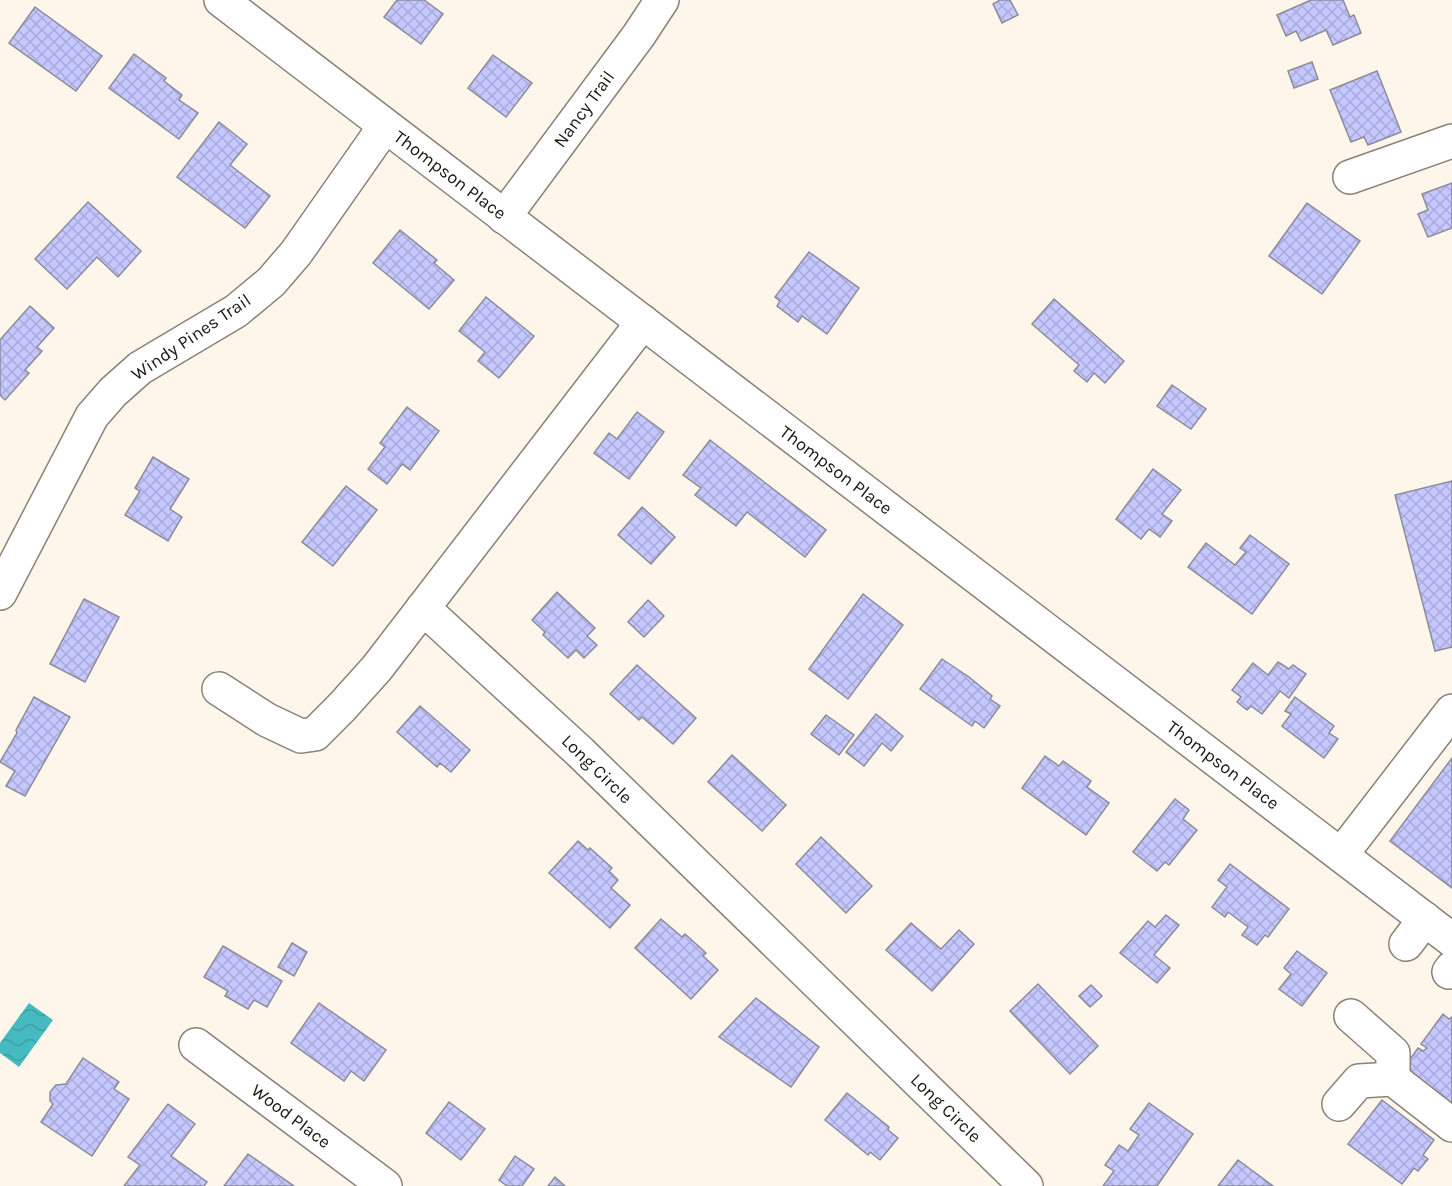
<svg xmlns="http://www.w3.org/2000/svg" width="1452" height="1186" viewBox="0 0 1452 1186" font-family="Karla,sans-serif">
<style>
.water{fill:url(#water-waves)}
.building{fill:url(#building-cross-hatch);stroke:#8b8c98;stroke-width:1.5}
.lines{fill:none;stroke-linecap:round;stroke-linejoin:round}
.minor-casing{stroke:#8a8278;stroke-width:36}
.minor{stroke:#fff;stroke-width:33}
.labels{text-anchor:middle;dominant-baseline:central;stroke-width:4.5;stroke-linejoin:round;paint-order:stroke}
.street-label{font-size:18px;fill:#1b1814;stroke:#fff}
</style>
<defs>
<pattern id="water-waves" width="16" height="10" patternUnits="userSpaceOnUse" patternTransform="scale(1.5)"><rect width="16" height="10" fill="#45bbc0"/><path d="M0 5q4-4 8 0t8 0" fill="none" stroke="#3ca0a4"/></pattern>
<pattern id="building-cross-hatch" width="8" height="8" patternUnits="userSpaceOnUse" patternTransform="scale(1.5)"><rect width="8" height="8" fill="#c5c7ff"/><path d="M0 0l8 8M0 8l8-8" fill="none" stroke="#a9aada"/></pattern>
</defs>
<rect width="100%" height="100%" fill="#fff6eb"/>
<path class="water" d="M29,1003l24,17 -34,47 -19,-14v-10z"/>
<g class="building">
<path d="M397,0h27l19,14 -22,30 -37,-27z"/>
<path d="M1000,0h10l8,15 -16,8 -9,-19z"/>
<path d="M1311,0h32l7,17 4,-2 7,18 -28,12 -7,-15 -25,11 -5,-10 -10,5 -9,-21z"/>
<path d="M35,7l67,49 -26,35 -67,-48z"/>
<path d="M134,54l32,24 -2,3 18,14 -3,5 19,13 -19,26 -70,-51z"/>
<path d="M493,55l39,28 -26,34 -38,-29z"/>
<path d="M1312,62l6,17 -24,9 -6,-17z"/>
<path d="M1377,71l24,61 -33,13 -4,-8 -13,5 -21,-52z"/>
<path d="M219,122l28,22 -17,21 40,31 -25,32 -68,-51z"/>
<path d="M1452,183v45l-24,9 -10,-23 10,-4 -6,-16z"/>
<path d="M88,202l53,49 -23,26 -21,-20 -30,32 -32,-30z"/>
<path d="M1307,203l53,38 -38,53 -53,-38z"/>
<path d="M400,230l37,30 -3,3 20,17 -25,29 -56,-46z"/>
<path d="M809,252l50,36 -32,46 -25,-18 -4,6 -21,-16 3,-5 -5,-4z"/>
<path d="M486,297l48,39 -35,42 -21,-17 7,-9 -26,-21z"/>
<path d="M1054,299l70,62 -19,22 -11,-10 -7,9 -13,-11 5,-6 -47,-41z"/>
<path d="M30,306l24,22 -17,19 5,4 -17,19 4,3 -24,27 -5,-5v-55z"/>
<path d="M1172,385l34,24 -15,20 -34,-23z"/>
<path d="M407,407l32,24 -29,39 -8,-6 -15,20 -19,-15 17,-22 -5,-4z"/>
<path d="M637,412l27,20 -35,47 -35,-26 15,-20 8,6z"/>
<path d="M710,440l116,90 -21,27 -58,-45 -11,14 -41,-31 6,-7 -18,-13z"/>
<path d="M153,457l36,22 -19,30 12,8 -14,24 -43,-26 15,-24 -5,-3z"/>
<path d="M1153,469l28,21 -19,24 10,7 -12,16 -11,-8 -8,10 -25,-20z"/>
<path d="M1452,481v166l-17,4 -40,-156z"/>
<path d="M346,486l31,24 -44,56 -31,-24z"/>
<path d="M642,507l33,30 -24,27 -33,-29z"/>
<path d="M1250,535l39,29 -37,50 -64,-47 18,-24 29,22 11,-13 -6,-4z"/>
<path d="M557,592l38,36 -8,8 10,9 -13,13 -8,-8 -8,8 -25,-23 2,-3 -13,-12z"/>
<path d="M863,594l40,31 -55,74 -39,-30z"/>
<path d="M84,599l35,18 -34,65 -35,-18z"/>
<path d="M648,600l16,16 -20,21 -16,-15z"/>
<path d="M942,659l27,18 23,19 -2,3 10,7 -16,22 -9,-7 -3,5 -52,-37z"/>
<path d="M1278,662l11,7 4,-4 13,9 -17,24 -9,-7 -18,23 -11,-8 -4,4 -10,-8 4,-5 -9,-7 21,-27 15,12z"/>
<path d="M637,665l59,53 -23,26 -31,-27 -3,3 -29,-26z"/>
<path d="M34,697l36,20 -45,79 -19,-10 9,-15 -15,-9 17,-29 -1,-3z"/>
<path d="M1295,697l39,29 -5,7 9,6 -14,19 -42,-32 9,-12 -6,-3z"/>
<path d="M420,706l50,44 -19,22 -11,-9 -3,4 -40,-35z"/>
<path d="M876,714l27,22 -12,15 -9,-8 -18,23 -18,-14z"/>
<path d="M826,715l28,20 -15,20 -28,-21z"/>
<path d="M732,755l54,50 -24,26 -54,-49z"/>
<path d="M1045,756l14,10 4,-5 28,20 -4,6 22,16 -23,32 -64,-47z"/>
<path d="M1452,758v130l-62,-47z"/>
<path d="M1175,799l14,11 -6,9 14,11 -28,35 -4,-3 -8,9 -24,-19z"/>
<path d="M821,837l51,49 -26,27 -50,-49z"/>
<path d="M578,841l10,9 2,-2 22,20 -3,3 9,9 -7,8 19,17 -20,23 -61,-55z"/>
<path d="M1230,864l59,45 -21,28 -3,-2 -8,10 -15,-10 6,-8 -20,-15 -3,5 -13,-10 15,-20 -9,-7z"/>
<path d="M1166,915l13,10 -25,30 16,13 -13,15 -37,-30 28,-32 7,6z"/>
<path d="M661,919l21,18 3,-3 21,19 -3,3 15,14 -27,29 -56,-51z"/>
<path d="M911,923l30,26 18,-19 15,14 -42,47 -46,-41z"/>
<path d="M292,943l15,9 -13,24 -16,-9z"/>
<path d="M223,946l59,35 -15,26 -13,-7 -6,9 -23,-13 3,-5 -24,-14z"/>
<path d="M1297,951l30,22 -25,33 -23,-17 12,-15 -7,-6z"/>
<path d="M1038,984l60,62 -28,28 -60,-63z"/>
<path d="M1091,985l11,11 -12,11 -11,-11z"/>
<path d="M756,998l63,49 -28,40 -72,-50z"/>
<path d="M319,1003l67,47 -22,31 -13,-10 -7,10 -53,-38z"/>
<path d="M1443,1014l6,5 3,-2v98l-48,-37 7,-9 -5,-4 12,-17 5,3 4,-3 -6,-4z"/>
<path d="M83,1058l36,24 -5,7 15,10 -37,57 -51,-34 12,-18 -3,-3v-9l6,-7 10,-1z"/>
<path d="M847,1093l42,34 -1,3 10,8 -18,22 -10,-8 -2,3 -43,-35z"/>
<path d="M1382,1100l52,40 -11,15 5,4 -10,12 -4,-3 -12,16 -54,-40z"/>
<path d="M449,1102l36,27 -24,31 -35,-27z"/>
<path d="M1149,1103l44,31 -36,52h-54l11,-15 -9,-6 14,-20 9,6 11,-16 -9,-6z"/>
<path d="M168,1104l27,20 -24,32 36,26 -3,4h-80l16,-21 -12,-8z"/>
<path d="M248,1154l46,32h-70z"/>
<path d="M515,1156l19,13 -12,17h-15l-8,-6z"/>
<path d="M1238,1160l35,26h-55z"/>
<path d="M555,1177l10,9h-17z"/>
</g>
<g class="lines">
<g class="minor-casing">
<g id="minor">
<path d="M221,0l1231,940"/>
<path d="M1350,177l102,-36"/>
<path d="M504,217l135,-182 23,-35"/>
<path d="M0,593l92,-177 21,-24 27,-24 96,-57 35,-29 25,-29 89,-127"/>
<path d="M423,608l157,144 446,434"/>
<path d="M219,689l48,31 34,16 14,-2 27,-27 35,-39 266,-346"/>
<path d="M1341,855l111,-144"/>
<path d="M1406,944l19,-25"/>
<path d="M1449,972l3,-4"/>
<path d="M1351,1016l42,37v26l59,46"/>
<path d="M196,1045l189,141"/>
<path d="M1339,1104l20,-23 34,-2"/>
</g>
</g>
<use href="#minor" class="minor"/>
</g>
<g class="labels">
<g class="street-label">
<text transform="translate(584 109) rotate(-54)">Nancy Trail</text>
<text transform="translate(450 175) rotate(37)">Thompson Place</text>
<text transform="translate(191 337) rotate(-34)">Windy Pines Trail</text>
<text transform="translate(836 470) rotate(37)">Thompson Place</text>
<text transform="translate(1223 765) rotate(37)">Thompson Place</text>
<text transform="translate(597 769) rotate(44)">Long Circle</text>
<text transform="translate(946 1108) rotate(44)">Long Circle</text>
<text transform="translate(291 1116) rotate(37)">Wood Place</text>
</g>
</g>
</svg>
